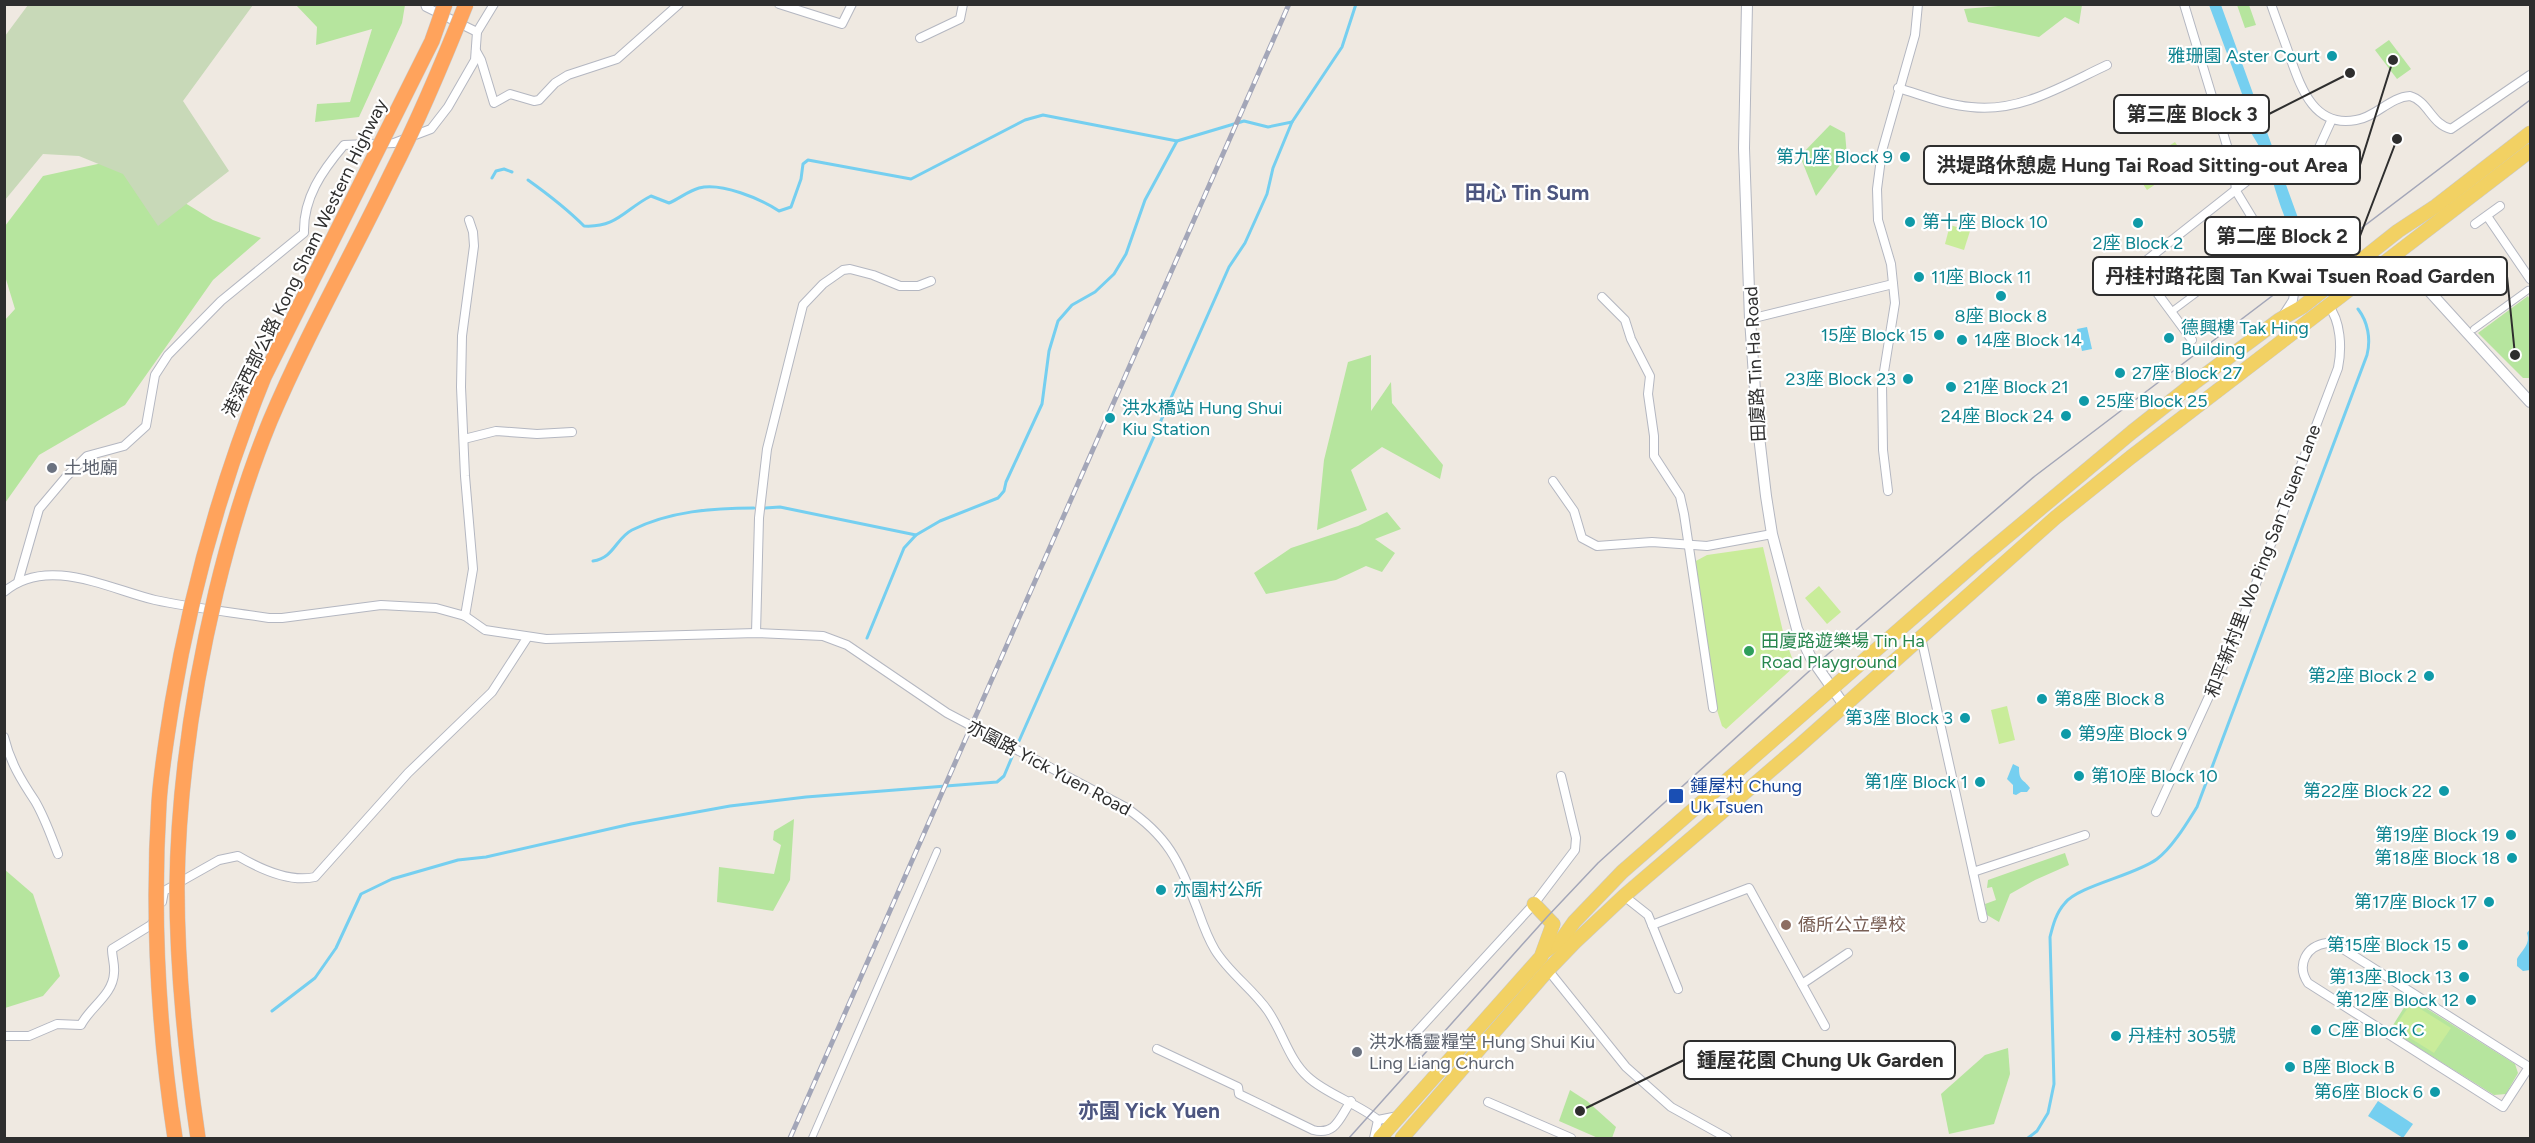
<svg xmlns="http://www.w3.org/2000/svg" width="2535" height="1143" viewBox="0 0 2535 1143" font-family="Figtree,'Noto Sans SC',sans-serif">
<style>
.green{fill:#b6e59e}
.cemetery{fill:#c8d9b8}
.pitch{fill:#c9ec9a}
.water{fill:#75cff0}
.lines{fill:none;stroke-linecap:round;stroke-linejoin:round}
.stream{stroke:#75cff0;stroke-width:3}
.pedestrian-casing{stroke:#b4b7c1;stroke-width:8}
.minor-casing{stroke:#b4b7c1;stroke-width:10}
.tertiary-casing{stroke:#b4b7c1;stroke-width:12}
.primary-casing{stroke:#c9c9c9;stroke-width:15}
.pedestrian{stroke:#fff;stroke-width:6}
.minor{stroke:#fff;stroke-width:8}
.tertiary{stroke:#fff;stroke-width:10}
.primary{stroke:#f2d163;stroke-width:14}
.tram{stroke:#a3a6b8;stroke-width:1.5}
.rail-casing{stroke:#a3a6b8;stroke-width:5}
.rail{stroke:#fff;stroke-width:3;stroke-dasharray:9;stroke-linecap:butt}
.motorway-bridge-casing{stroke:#c9c9c9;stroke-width:16;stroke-linecap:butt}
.motorway-bridge{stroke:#ffa35c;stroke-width:15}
.culture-dot{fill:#0f9aa8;stroke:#fff;stroke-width:2}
.worship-dot{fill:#6b7280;stroke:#fff;stroke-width:2}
.leisure-dot{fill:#2e9e5b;stroke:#fff;stroke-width:2}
.transit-dot{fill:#1a4fb4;stroke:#fff;stroke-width:2}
.education-dot{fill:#8d6e63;stroke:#fff;stroke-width:2}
.labels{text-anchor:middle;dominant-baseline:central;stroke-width:4.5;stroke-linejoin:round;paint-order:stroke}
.culture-label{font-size:18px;fill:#0d838f;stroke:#fff;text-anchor:end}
.street-label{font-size:18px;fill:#2e2e2e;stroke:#fff}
.worship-label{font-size:18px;fill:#5b616d;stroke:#fff;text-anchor:start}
.leisure-label{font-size:18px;fill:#27864d;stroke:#fff;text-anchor:start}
.transit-label{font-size:18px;fill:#164399;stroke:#fff;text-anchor:start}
.education-label{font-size:18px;fill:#785e54;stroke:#fff;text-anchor:start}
.quarter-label{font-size:21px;font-weight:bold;fill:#4d5680;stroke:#fff}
.leader{fill:none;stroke:#2e2e2e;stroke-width:2}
.callout-dot{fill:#2e2e2e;stroke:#fff;stroke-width:2}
.callout{fill:#fff;stroke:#2e2e2e;stroke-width:2}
.callout-label{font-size:20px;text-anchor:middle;font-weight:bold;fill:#2e2e2e}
</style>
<rect width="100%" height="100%" fill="#efe9e1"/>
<g class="green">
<path d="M2021,4l61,1 -3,19 -14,-7 -26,20 -71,-15 -4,-13z"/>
<path d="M296,5h109l-3,18 -43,94 -44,5 2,-18 33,-2 22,-73 -56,16 1,-18z"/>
<path d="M2237,5h12l7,20 -11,3z"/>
<path d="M2389,40l22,29 -14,10 -22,-29z"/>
<path d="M1830,125l15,8 2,23 -31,40 -16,-40z"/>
<path d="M125,158l32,28 56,34 48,18 -48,42 -88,125 -86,50 -34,48v-183l10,-11 -10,-33v-50l38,-50z"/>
<path d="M2528,296l2,4v78h-7l-45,-45z"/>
<path d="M1371,355v56l20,-29 1,21 51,62 -3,14 -58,-32 -31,23 16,40 -50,20 7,-70 24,-98z"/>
<path d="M1387,512l14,17 -26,10 20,14 -13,19 -16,-6 -30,14 -70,14 -12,-21 37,-25 67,-22z"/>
<path d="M794,819l-4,61 -17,31 -56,-9 2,-35 55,7 7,-29 -8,-5 1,-9z"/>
<path d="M2065,853l4,12 -34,15 -25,14 -11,28 -12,-7 -2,-11 11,-4 -4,-13 -5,1 1,-8z"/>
<path d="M4,869l29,25 27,82 -17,20 -38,12z"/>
<path d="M2410,998l105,66 3,9 -12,21 -12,1 -104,-65z"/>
<path d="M2008,1048l2,26 -16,50 -45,10 -8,-40 44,-39z"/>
<path d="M1570,1090l17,11 29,26 -4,11h-14l-39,-17z"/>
</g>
<path class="cemetery" d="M28,5h225l-70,96 46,70 -71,55 -35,-52 -44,-18 -36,-2 -38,46v-164z"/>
<g class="pitch">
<path d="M2175,142l13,20 -41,28 -14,-21z"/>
<path d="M1950,225l20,6 -6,19 -19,-6z"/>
<path d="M1763,547l21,89 11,30 -69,63 -4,-3 -5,-16 -23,-148 13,-7z"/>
<path d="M1819,586l22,26 -14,12 -22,-26z"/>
<path d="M2007,706l8,34 -16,4 -8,-34z"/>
<path d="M2411,1003l40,25 -17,25 -40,-25z"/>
</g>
<g class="water">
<path d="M2209,5h12l85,235 -1,5c-20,-9 -31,-64 -39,-85 -7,-16 -17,-30 -26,-45l8,-5z"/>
<path d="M2087,327l5,22 -10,2 -5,-22z"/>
<path d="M2013,764l6,3c0,15 4,11 11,21l-3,4h-6l-5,3 -3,-1v-9l-6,-6z"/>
<path d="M2530,929v41l-7,1 -6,-5v-7c5,-9 14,-15 10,-26z"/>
<path d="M2378,1101l35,23 -10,14 -35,-22z"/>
</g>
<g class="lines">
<g class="stream">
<path d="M492,178l4,-7 8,-2 8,3"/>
<path d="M528,180c21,15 37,27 56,46 33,2 41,-17 67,-30l18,7c10,-4 19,-12 30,-15 22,-6 62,11 80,23l12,-4 10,-28 2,-15 5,-4 103,19 114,-59 18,-5 134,26 67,-20 24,6 24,-5"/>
<path d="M765,508l15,-1 136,28"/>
<path d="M593,561c21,-3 23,-23 39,-31 38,-19 81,-22 122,-22"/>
<path d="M867,638l37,-90 12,-13 24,-14 58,-23 6,-7 2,-9 36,-78 7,-53 9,-30 14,-16 23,-13 19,-18 12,-20 19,-54 32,-59"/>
<path d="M1019,741l210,-474 16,-24 22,-49 6,-26 19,-46 50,-75 14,-43"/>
<path d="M272,1011l43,-33 21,-30 25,-54 31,-15 66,-19 28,-3 145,-33 99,-18 76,-9 191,-15 7,-6 8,-19"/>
<path d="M2028,1138l9,-7 11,-18 6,-29 -4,-147c3,-12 6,-24 15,-34 13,-17 71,-28 92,-44 15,-11 30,-36 40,-52l170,-452c4,-16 1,-33 -9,-46"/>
</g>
<g class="pedestrian-casing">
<g id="pedestrian">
<path d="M2171,312l94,-70"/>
<path d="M2474,329l54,-39"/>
<path d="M812,1138l125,-287"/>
</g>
</g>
<g class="minor-casing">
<g id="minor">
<path d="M425,4l1,3 51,25"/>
<path d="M779,4l63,20 10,-20"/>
<path d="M2184,4l50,165 2,22 55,91 9,8 20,2"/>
<path d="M2271,4c6,18 13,35 19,53 11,31 24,71 66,63 20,-3 34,-23 54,-24 18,5 22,29 41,33l79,-54"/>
<path d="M920,38l40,-19 3,-15"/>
<path d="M476,51l5,9 13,43 16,-9 24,7 5,-1 16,-17 13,-8 49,-16 62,-55"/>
<path d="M1898,88c24,7 48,17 73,19 49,6 93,-22 136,-42"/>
<path d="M2487,216l43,63"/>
<path d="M2475,224l25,-18"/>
<path d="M1602,297l23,23 6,19 19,37 -2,18 6,42v20l26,40 4,18 29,194"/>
<path d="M2284,314l9,-14 2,-13"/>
<path d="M1750,319l143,-35"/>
<path d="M2192,340l-54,-73 119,-94 60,-21 15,-33"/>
<path d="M464,439l32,-8 41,3 35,-2"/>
<path d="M1553,481l21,30 8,27 15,8 55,-4 55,4 65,-12"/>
<path d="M1888,491l-5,-41 -1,-66 13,-81 -4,-39 -13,-44 -1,-31 5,-38 33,-116 3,-31"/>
<path d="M18,582l21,-73 27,-32 21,-21 37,-10 22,-20 9,-51 13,-20 53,-54 83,-68c-1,-35 18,-62 40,-88l50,-2 37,-14 17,-22 27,-47 2,-28 17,-28"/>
<path d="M4,592c43,-37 105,-3 151,8 37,8 76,12 114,18h13l99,-13 55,3 29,8 20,14 61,9 210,-6 67,3 24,9 100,68 178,94c44,30 53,53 72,101 5,14 10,29 18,42 14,23 38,39 53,61 15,22 21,49 40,66 18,17 49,26 70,43l20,-4"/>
<path d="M465,616l8,-47 -8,-93 -4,-89 1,-51 12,-90 -1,-14 -4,-12"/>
<path d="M756,633l3,-115 8,-69 36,-144 20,-21 20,-14 7,-1 23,6 27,11h18l13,-5"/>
<path d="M1921,637l52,235 112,-37"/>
<path d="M4,737c6,25 17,43 31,64 10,17 16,35 23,53"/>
<path d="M2156,812l77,-168 105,-276c4,-20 3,-47 -10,-63"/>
<path d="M1973,872l10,46"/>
<path d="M1624,896l24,19 30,74"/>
<path d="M162,902l2,-11 55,-31 19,-4c22,13 51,27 77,21l93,-104 84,-81 35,-54"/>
<path d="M1652,925l97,-37 76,138"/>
<path d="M2327,943l13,4 189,120 -26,40 -195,-124c-12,-18 -2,-37 19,-40z"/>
<path d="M1548,970l78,97 45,40 56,31"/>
<path d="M1802,984l46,-31"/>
<path d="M4,1036h25l28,-12 24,1c9,-18 32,-30 33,-52 1,-8 -2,-16 -2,-24l39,-24 4,-6"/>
<path d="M1413,1036l121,-132 41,-54 1,-12 -15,-62"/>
<path d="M1157,1049l81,38 1,7 74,36c23,6 27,-13 38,-29"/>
<path d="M1488,1102l83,36"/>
<path d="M1374,1138l4,-18"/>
</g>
</g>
<g class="tertiary-casing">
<g id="tertiary">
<path d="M1747,4l-3,144 6,171 7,100 9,77 6,38 25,95 14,29 33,47"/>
<path d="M2393,257l17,13 120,132"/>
</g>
</g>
<g class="primary-casing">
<g id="primary">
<path d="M1534,904l19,20"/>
<path d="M1544,952l18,-13 12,-17 48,-50 358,-313 152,-127 62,-49 85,-63 23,-13 96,-76 38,-25 94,-73"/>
<path d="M1380,1138l161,-181 12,-33"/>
<path d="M1402,1138l146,-168 27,-28 49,-46 175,-150 256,-228 76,-61 399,-306"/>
</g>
</g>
<use href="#pedestrian" class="pedestrian"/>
<use href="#minor" class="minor"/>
<use href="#tertiary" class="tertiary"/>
<use href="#primary" class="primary"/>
<path class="tram" d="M1349,1138l198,-221 51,-54 230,-209 207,-178 495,-376"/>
<g class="rail-casing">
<path id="rail" d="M790,1138l499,-1134"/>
</g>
<use href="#rail" class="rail"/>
<g class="motorway-bridge-casing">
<g id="motorway-bridge">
<path d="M175,1138c-17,-111 -23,-222 -16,-335 2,-33 8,-66 13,-99 19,-113 49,-221 92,-327l168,-336 13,-37"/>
<path d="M198,1138c-12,-82 -21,-166 -21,-250 1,-100 16,-199 39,-296 14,-58 31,-115 54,-171 36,-85 81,-164 121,-247 28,-55 52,-112 75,-170"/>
</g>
</g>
<use href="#motorway-bridge" class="motorway-bridge"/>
</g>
<g class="culture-dot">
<circle cx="2332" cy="56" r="6"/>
<circle cx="1905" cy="157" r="6"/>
<circle cx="1910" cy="222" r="6"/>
<circle cx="2138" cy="223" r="6"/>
<circle cx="1919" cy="277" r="6"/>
<circle cx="2001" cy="296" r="6"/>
<circle cx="1939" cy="335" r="6"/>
<circle cx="2169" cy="338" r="6"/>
<circle cx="1962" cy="340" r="6"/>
<circle cx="2120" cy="373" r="6"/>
<circle cx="1908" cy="379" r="6"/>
<circle cx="1951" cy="387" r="6"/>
<circle cx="2084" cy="401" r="6"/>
<circle cx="2066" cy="416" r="6"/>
<circle cx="1110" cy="418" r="6"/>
<circle cx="2429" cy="676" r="6"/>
<circle cx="2042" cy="699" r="6"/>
<circle cx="1965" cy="718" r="6"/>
<circle cx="2066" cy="734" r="6"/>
<circle cx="2079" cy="776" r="6"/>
<circle cx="1980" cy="782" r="6"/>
<circle cx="2444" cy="791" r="6"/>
<circle cx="2511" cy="835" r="6"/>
<circle cx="2512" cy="858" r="6"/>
<circle cx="1161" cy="890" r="6"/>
<circle cx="2489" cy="902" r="6"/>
<circle cx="2463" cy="945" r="6"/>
<circle cx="2464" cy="977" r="6"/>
<circle cx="2471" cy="1000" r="6"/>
<circle cx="2316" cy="1030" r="6"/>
<circle cx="2116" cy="1036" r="6"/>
<circle cx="2290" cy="1067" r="6"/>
<circle cx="2435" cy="1092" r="6"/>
</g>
<g class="worship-dot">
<circle cx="52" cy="468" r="6"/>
<circle cx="1357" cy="1052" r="6"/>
</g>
<circle class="leisure-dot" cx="1749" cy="651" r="6"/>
<rect class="transit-dot" x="1668" y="788" width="16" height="16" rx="3"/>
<circle class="education-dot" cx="1786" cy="925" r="6"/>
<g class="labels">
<g class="culture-label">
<text x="2320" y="56">雅珊園 Aster Court</text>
<text x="1893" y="157">第九座 Block 9</text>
<text x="1922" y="222" text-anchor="start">第十座 Block 10</text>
<text x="2138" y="243" text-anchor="middle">2座 Block 2</text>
<text x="1931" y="277" text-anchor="start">11座 Block 11</text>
<text x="2001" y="316" text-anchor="middle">8座 Block 8</text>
<text x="2181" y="328" text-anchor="start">德興樓 Tak Hing<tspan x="2181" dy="21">Building</tspan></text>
<text x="1927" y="335">15座 Block 15</text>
<text x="1974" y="340" text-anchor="start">14座 Block 14</text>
<text x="2132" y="373" text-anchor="start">27座 Block 27</text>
<text x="1896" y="379">23座 Block 23</text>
<text x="1963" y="387" text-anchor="start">21座 Block 21</text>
<text x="2096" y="401" text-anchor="start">25座 Block 25</text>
<text x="1122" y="408" text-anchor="start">洪水橋站 Hung Shui<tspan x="1122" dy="21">Kiu Station</tspan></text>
<text x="2054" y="416">24座 Block 24</text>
<text x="2417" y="676">第2座 Block 2</text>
<text x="2054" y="699" text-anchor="start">第8座 Block 8</text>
<text x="1953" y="718">第3座 Block 3</text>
<text x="2078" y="734" text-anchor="start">第9座 Block 9</text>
<text x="2091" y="776" text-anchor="start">第10座 Block 10</text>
<text x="1968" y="782">第1座 Block 1</text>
<text x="2432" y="791">第22座 Block 22</text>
<text x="2499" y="835">第19座 Block 19</text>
<text x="2500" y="858">第18座 Block 18</text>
<text x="1173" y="890" text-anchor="start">亦園村公所</text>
<text x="2477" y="902">第17座 Block 17</text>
<text x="2451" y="945">第15座 Block 15</text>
<text x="2452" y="977">第13座 Block 13</text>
<text x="2459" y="1000">第12座 Block 12</text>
<text x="2328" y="1030" text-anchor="start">C座 Block C</text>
<text x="2128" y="1036" text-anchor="start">丹桂村 305號</text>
<text x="2302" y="1067" text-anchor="start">B座 Block B</text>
<text x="2423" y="1092">第6座 Block 6</text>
</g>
<g class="street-label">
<text transform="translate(305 258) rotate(-64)">港深西部公路 Kong Sham Western Highway</text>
<text transform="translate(1755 364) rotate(-93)">田廈路 Tin Ha Road</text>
<text transform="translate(2263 561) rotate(-69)">和平新村里 Wo Ping San Tsuen Lane</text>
<text transform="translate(1049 768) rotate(28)">亦園路 Yick Yuen Road</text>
</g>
<g class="worship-label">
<text x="64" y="468">土地廟</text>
<text x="1369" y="1042">洪水橋靈糧堂 Hung Shui Kiu<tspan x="1369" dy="21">Ling Liang Church</tspan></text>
</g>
<g class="leisure-label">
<text x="1761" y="641">田廈路遊樂場 Tin Ha<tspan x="1761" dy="21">Road Playground</tspan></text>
</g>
<g class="transit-label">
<text x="1690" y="786">鍾屋村 Chung<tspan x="1690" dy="21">Uk Tsuen</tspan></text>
</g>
<g class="education-label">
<text x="1798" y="925">僑所公立學校</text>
</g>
<g class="quarter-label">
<text x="1527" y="192">田心 Tin Sum</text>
<text x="1149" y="1110">亦園 Yick Yuen</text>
</g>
</g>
<path class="leader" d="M2350 73L2269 114M2393 60L2360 165M2397 139L2360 236M2515 355L2507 276M1580 1111L1684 1060"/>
<g class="callout-dot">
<circle cx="2350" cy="73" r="6"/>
<circle cx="2393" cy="60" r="6"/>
<circle cx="2397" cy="139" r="6"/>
<circle cx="2515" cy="355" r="6"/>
<circle cx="1580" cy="1111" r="6"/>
</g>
<g class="callout">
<rect x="2114" y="95" width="155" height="38" rx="6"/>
<rect x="1924" y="146" width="436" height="38" rx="6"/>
<rect x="2205" y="217" width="155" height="38" rx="6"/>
<rect x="2093" y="257" width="414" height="38" rx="6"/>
<rect x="1684" y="1041" width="271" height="38" rx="6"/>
</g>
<g class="callout-label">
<text x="2192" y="121">第三座 Block 3</text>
<text x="2142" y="172">洪堤路休憩處 Hung Tai Road Sitting-out Area</text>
<text x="2282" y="243">第二座 Block 2</text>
<text x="2300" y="283">丹桂村路花園 Tan Kwai Tsuen Road Garden</text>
<text x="1820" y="1067">鍾屋花園 Chung Uk Garden</text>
</g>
<rect width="2535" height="1143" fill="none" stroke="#2e2e2e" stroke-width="12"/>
</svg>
